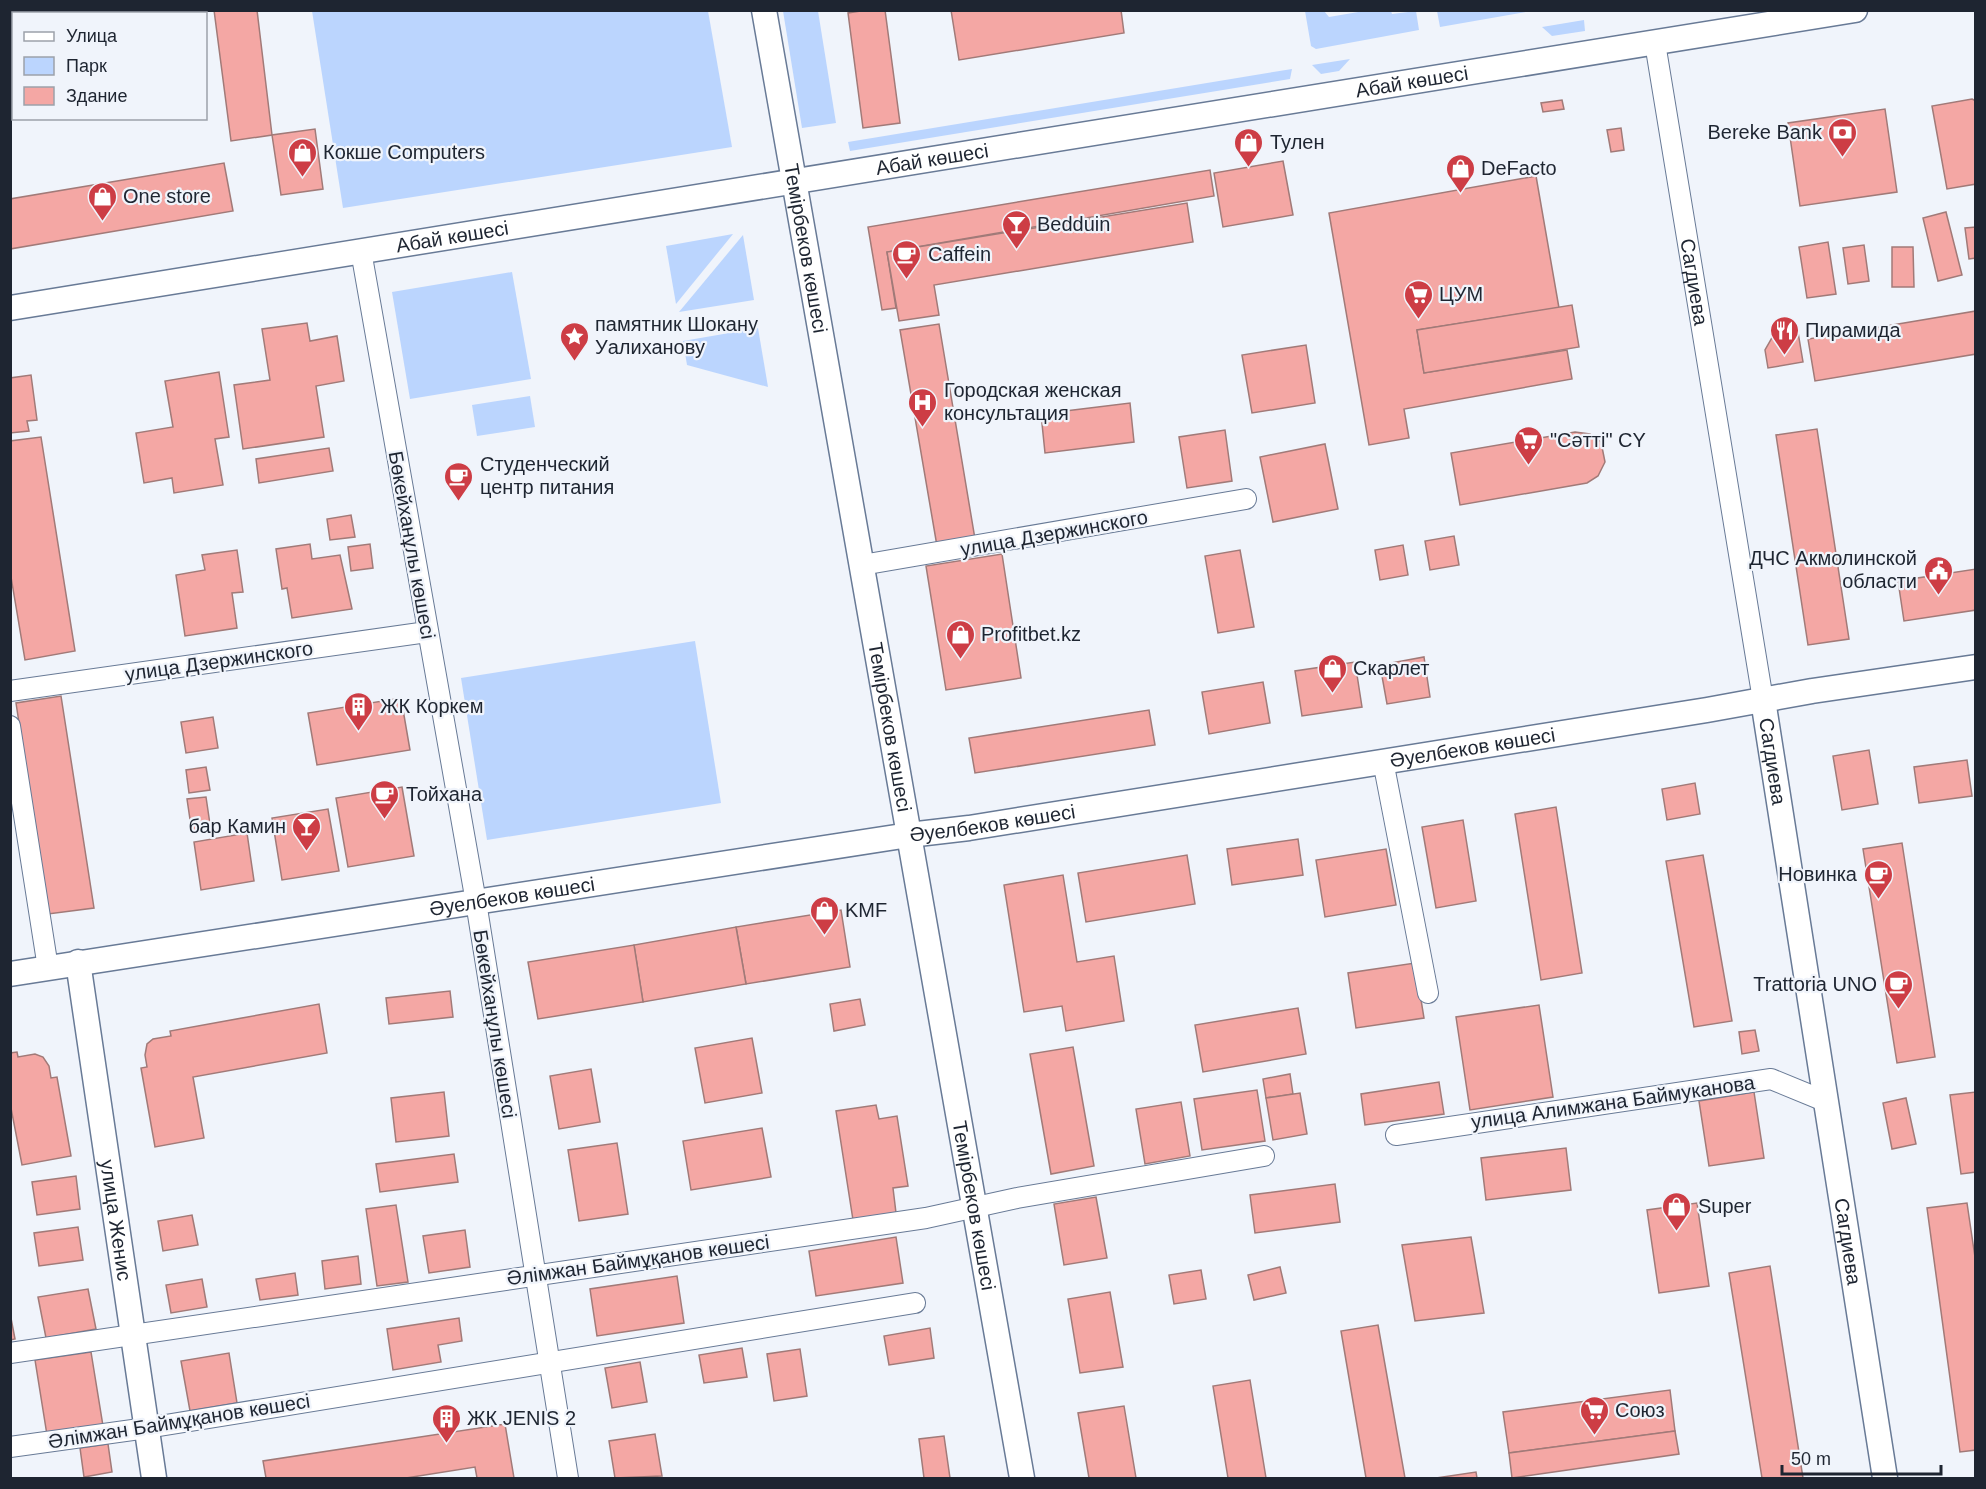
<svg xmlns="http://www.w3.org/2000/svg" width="1986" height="1489" viewBox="0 0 1986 1489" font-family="Helvetica,sans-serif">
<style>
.green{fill:#bbd5fe}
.building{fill:#f4a7a4;stroke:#a17a78;stroke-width:1.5}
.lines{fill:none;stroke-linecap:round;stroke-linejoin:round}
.minor-casing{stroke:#687a96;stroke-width:22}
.tertiary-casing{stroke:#687a96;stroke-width:27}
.minor{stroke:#fff;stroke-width:20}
.tertiary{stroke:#fff;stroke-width:24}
.labels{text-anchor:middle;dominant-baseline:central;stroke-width:4.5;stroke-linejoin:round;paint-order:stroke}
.street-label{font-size:20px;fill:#1e2531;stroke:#f0f4fb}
.poi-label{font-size:20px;fill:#1e2531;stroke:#f0f4fb;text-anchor:start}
</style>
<rect width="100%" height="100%" fill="#f0f4fb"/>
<g class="green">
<path d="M312,11H708L732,147L343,208Z"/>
<path d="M783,11H818L836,123L802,128Z"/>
<path d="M1305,11H1324L1329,17L1364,11H1391L1392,14L1416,11L1419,30L1316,49L1311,46Z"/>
<path d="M1437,11V10L1531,11L1440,27Z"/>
<path d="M1584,20L1585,31L1552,36L1542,27Z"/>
<path d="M1350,59L1339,71L1321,74L1312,65Z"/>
<path d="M1292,69L1290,79L850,151L848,142Z"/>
<path d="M733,234L676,304L666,246Z"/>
<path d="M743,235L754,300L679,312Z"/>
<path d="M512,272L531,379L410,399L392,292Z"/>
<path d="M758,328L768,387L687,365L683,341Z"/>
<path d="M530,396L535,427L477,436L472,405Z"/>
<path d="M695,641L721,803L487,840L461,678Z"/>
</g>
<g class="building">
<path d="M214,10H257L272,135L231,141Z"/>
<path d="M867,10H885L900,123L863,128L848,13Z"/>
<path d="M951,10H1121L1124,33L959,60Z"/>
<path d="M1972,99L1976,101V184L1947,189L1932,106Z"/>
<path d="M1562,100L1564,109L1543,112L1541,103Z"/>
<path d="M1885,109L1897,192L1800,206L1788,123Z"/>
<path d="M1621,128L1624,150L1611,152L1607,130Z"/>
<path d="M315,129L323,189L281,195L272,135Z"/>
<path d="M1283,161L1293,215L1223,227L1214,173Z"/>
<path d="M224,163L233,211L10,249V199Z"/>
<path d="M1210,170L1214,196L887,252L896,308L882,310L868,227Z"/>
<path d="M1536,176L1559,308L1417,330L1424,373L1567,350L1572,379L1404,409L1409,438L1369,445L1329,213Z"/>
<path d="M1187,203L1193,242L934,285L939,315L899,321L887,252Z"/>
<path d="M1946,212L1962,275L1938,281L1923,218Z"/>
<path d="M1976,227V258L1969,259L1965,228Z"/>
<path d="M1828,242L1836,294L1807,298L1799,247Z"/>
<path d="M1864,245L1869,281L1848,284L1843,248Z"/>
<path d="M1892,247H1913L1914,287H1892Z"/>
<path d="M1572,305L1579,347L1424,373L1417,330Z"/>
<path d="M1976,311V354L1815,381L1808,339Z"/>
<path d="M307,323L310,341L337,336L344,381L316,386L324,437L243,449L234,385L270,380L262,329Z"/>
<path d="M939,324L975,539L937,546L900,330Z"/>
<path d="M1798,332L1803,362L1768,368L1765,350L1773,336Z"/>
<path d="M1306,345L1315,403L1252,413L1242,355Z"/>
<path d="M219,372L229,437L215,439L223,485L174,493L172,478L144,483L136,433L173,427L165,381Z"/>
<path d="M31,375L37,420L27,421L29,431L10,433V378Z"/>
<path d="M1130,403L1134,442L1045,453L1041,414Z"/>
<path d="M1817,429L1849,639L1808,645L1776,435Z"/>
<path d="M1225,430L1232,481L1187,488L1179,437Z"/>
<path d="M1575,432L1590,434L1601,442L1605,462L1598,476L1587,483L1460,505L1451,453Z"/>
<path d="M41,437L75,651L25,660L10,571V441Z"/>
<path d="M1325,444L1338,509L1273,522L1260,457Z"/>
<path d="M329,448L333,471L259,483L256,459Z"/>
<path d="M351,515L355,537L330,540L327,519Z"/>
<path d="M1454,536L1459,565L1430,570L1425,541Z"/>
<path d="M310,544L312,559L340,555L352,609L292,618L287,588L282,589L276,549Z"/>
<path d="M370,544L373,568L351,571L348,547Z"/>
<path d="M1403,545L1408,575L1380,580L1375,550Z"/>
<path d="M237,550L243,592L232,593L237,628L185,636L176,575L205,570L202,555Z"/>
<path d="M1240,550L1254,627L1218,633L1205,556Z"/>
<path d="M1002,554L1021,678L946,690L926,566Z"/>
<path d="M1976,569V610L1904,621L1898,581Z"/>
<path d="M1424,657L1430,697L1387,704L1380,665Z"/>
<path d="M1355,662L1362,707L1302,716L1295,671Z"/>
<path d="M1263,682L1270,723L1209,734L1202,692Z"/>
<path d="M61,696L94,908L48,914L16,703Z"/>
<path d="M401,698L410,750L317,765L308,713Z"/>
<path d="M1149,710L1155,745L975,773L969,738Z"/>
<path d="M213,717L218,748L186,753L181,722Z"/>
<path d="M1869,750L1878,804L1842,810L1833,756Z"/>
<path d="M1967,760L1972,796L1919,803L1914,767Z"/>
<path d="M206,767L210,790L189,793L186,770Z"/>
<path d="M1695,783L1700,814L1667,820L1662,789Z"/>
<path d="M402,787L414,856L348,867L336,798Z"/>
<path d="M206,797L211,831L192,833L187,799Z"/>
<path d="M1556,807L1582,973L1541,980L1515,814Z"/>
<path d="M328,809L339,871L282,880L272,818Z"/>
<path d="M1463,820L1476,901L1436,908L1422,827Z"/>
<path d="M247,833L254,881L201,890L194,842Z"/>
<path d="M1298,839L1303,875L1232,885L1227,849Z"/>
<path d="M1902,843L1935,1057L1897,1063L1863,849Z"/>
<path d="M1386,849L1396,905L1325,917L1316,860Z"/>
<path d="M1187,855L1195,904L1086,922L1078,873Z"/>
<path d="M1703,855L1732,1021L1694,1027L1666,861Z"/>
<path d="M1063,875L1077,962L1114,956L1124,1021L1066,1031L1062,1006L1024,1012L1004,885Z"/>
<path d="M841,910L850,967L746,984L736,927Z"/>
<path d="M736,927L746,984L643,1002L634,945Z"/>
<path d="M634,945L643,1002L538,1019L528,962Z"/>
<path d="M1415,963L1424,1018L1356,1028L1348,973Z"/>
<path d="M450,991L453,1017L389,1024L386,998Z"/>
<path d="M860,999L865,1025L834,1031L830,1004Z"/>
<path d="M319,1004L327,1053L193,1077L204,1138L155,1147L141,1068L147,1067L145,1055L147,1044L153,1039L171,1036L170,1031Z"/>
<path d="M1539,1005L1553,1097L1470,1110L1456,1017Z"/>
<path d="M1298,1008L1306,1054L1203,1072L1195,1025Z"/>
<path d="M1755,1030L1759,1051L1742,1054L1739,1032Z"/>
<path d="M752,1038L762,1093L705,1103L695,1048Z"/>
<path d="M1073,1047L1094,1166L1051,1174L1030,1054Z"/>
<path d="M17,1052L18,1057L35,1054L43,1057L49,1066L51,1078L57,1077L71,1156L22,1165L10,1103V1053Z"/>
<path d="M591,1069L600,1122L559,1129L550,1076Z"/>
<path d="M1290,1074L1293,1094L1266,1098L1263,1079Z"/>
<path d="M1439,1082L1444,1114L1365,1125L1361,1094Z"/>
<path d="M1257,1090L1265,1141L1202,1150L1194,1099Z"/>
<path d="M444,1092L449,1136L396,1142L391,1098Z"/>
<path d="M1754,1092L1764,1158L1709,1166L1699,1101Z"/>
<path d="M1976,1092V1172L1961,1174L1950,1095Z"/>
<path d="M1300,1093L1307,1134L1273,1140L1266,1098Z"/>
<path d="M1906,1098L1916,1144L1892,1149L1883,1103Z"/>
<path d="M1181,1102L1190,1156L1145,1164L1136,1109Z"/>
<path d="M876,1105L879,1119L897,1116L908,1186L893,1188L896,1213L853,1220L836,1111Z"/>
<path d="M762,1128L771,1177L691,1190L683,1141Z"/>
<path d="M617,1143L628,1214L579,1221L568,1150Z"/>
<path d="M1566,1148L1571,1190L1486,1200L1481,1158Z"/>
<path d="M454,1154L458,1182L380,1192L376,1164Z"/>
<path d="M76,1176L80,1209L37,1215L32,1182Z"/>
<path d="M1335,1184L1340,1222L1255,1233L1250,1195Z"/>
<path d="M1096,1197L1107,1258L1064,1265L1054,1204Z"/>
<path d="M1697,1203L1709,1286L1659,1293L1647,1210Z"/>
<path d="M1967,1203L1976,1264V1450L1960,1452L1927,1208Z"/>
<path d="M396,1205L408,1282L377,1286L366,1209Z"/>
<path d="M192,1215L198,1245L163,1251L158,1221Z"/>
<path d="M78,1227L83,1260L39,1266L34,1233Z"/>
<path d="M465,1230L470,1267L429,1273L423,1236Z"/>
<path d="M896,1237L903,1283L816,1296L809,1251Z"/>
<path d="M1471,1237L1484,1313L1415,1321L1402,1245Z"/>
<path d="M358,1256L361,1284L325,1289L322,1261Z"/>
<path d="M1770,1266L1803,1478H1762L1729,1273Z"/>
<path d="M1280,1267L1286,1293L1254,1300L1248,1275Z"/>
<path d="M1201,1270L1206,1299L1174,1304L1169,1275Z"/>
<path d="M295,1273L298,1295L260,1300L256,1279Z"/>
<path d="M677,1276L684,1323L597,1336L590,1289Z"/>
<path d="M202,1279L207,1307L171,1313L166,1285Z"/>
<path d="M88,1289L96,1329L46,1338L38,1297Z"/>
<path d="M1110,1292L1123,1367L1080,1373L1068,1299Z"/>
<path d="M10,1313L15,1339L10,1340Z"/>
<path d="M459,1318L462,1341L438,1345L441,1362L393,1370L387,1329Z"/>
<path d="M1378,1325L1405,1478H1366L1341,1331Z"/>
<path d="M930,1328L934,1358L889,1365L884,1336Z"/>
<path d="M742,1348L747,1377L704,1383L699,1355Z"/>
<path d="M800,1349L807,1396L774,1401L767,1354Z"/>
<path d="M91,1352L103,1426L47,1435L35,1360Z"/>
<path d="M229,1353L237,1403L190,1411L181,1361Z"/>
<path d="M640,1362L647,1402L612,1408L605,1368Z"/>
<path d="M1250,1380L1266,1478H1228L1213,1386Z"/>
<path d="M1670,1390L1675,1431L1509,1453L1503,1412Z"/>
<path d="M1124,1406L1136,1478H1089L1078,1413Z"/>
<path d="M505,1424L514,1478H477L475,1467L406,1478H266L263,1461Z"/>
<path d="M1675,1431L1679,1454L1512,1478L1509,1453Z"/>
<path d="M655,1434L662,1476L615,1478L609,1441Z"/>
<path d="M944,1436L950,1478H924L919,1439Z"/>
<path d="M108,1444L112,1472L84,1477L80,1448Z"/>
<path d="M1476,1472L1477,1478H1436Z"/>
</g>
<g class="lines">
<defs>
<g id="minor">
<path id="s1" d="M1655,43L1763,700"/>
<path d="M361,251L476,902L568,1478"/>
<path d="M862,565L1246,499"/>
<path d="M10,691L427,632"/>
<path d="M10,726L48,968"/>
<path d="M1383,761L1428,993"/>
<path d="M1396,1135L1771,1079L1827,1102"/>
<path d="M10,1353L926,1218L1017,1198L1264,1156"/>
<path d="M10,1447L147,1428L915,1303"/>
</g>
<g id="tertiary">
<path id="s2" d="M764,10L1022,1478"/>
<path id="s3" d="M10,308L1855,10"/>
<path id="s4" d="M1763,700L1885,1478"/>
<path id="s5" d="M78,962L154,1478"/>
<path id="s6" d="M10,974L909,835L969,828L1707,710L1812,691L1976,667"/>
</g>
</defs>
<use href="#minor" class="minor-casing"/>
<use href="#tertiary" class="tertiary-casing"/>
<use href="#minor" class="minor"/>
<use href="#tertiary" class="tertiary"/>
</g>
<defs>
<symbol id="bank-pin" viewBox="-11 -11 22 30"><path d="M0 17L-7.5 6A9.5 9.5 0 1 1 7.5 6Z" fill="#cd3d45" stroke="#f0f4fb"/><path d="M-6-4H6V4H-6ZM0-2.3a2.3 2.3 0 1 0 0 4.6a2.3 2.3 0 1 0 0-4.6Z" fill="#fff"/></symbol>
<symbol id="shop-pin" viewBox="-11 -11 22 30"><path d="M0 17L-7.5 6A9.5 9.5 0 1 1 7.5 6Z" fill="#cd3d45" stroke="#f0f4fb"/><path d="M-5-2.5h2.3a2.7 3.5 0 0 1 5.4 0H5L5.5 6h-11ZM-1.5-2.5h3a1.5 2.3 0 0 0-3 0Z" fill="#fff"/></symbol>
<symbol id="bar-pin" viewBox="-11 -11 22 30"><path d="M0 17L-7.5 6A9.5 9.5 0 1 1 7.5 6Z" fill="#cd3d45" stroke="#f0f4fb"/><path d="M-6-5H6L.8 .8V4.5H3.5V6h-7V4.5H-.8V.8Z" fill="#fff"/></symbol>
<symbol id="cafe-pin" viewBox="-11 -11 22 30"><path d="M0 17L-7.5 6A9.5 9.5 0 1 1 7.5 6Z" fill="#cd3d45" stroke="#f0f4fb"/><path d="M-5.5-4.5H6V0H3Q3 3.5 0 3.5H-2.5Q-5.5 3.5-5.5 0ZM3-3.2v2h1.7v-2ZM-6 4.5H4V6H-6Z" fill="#fff"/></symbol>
<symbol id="supermarket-pin" viewBox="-11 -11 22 30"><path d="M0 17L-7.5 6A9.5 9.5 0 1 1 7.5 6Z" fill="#cd3d45" stroke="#f0f4fb"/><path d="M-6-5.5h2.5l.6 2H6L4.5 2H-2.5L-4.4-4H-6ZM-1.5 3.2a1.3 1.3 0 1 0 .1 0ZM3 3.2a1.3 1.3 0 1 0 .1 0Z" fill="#fff"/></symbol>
<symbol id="restaurant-pin" viewBox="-11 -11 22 30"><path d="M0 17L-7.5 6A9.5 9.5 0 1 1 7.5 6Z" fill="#cd3d45" stroke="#f0f4fb"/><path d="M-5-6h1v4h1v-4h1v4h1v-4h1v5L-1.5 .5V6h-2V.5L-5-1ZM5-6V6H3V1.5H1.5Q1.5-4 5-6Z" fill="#fff"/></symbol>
<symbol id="sight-pin" viewBox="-11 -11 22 30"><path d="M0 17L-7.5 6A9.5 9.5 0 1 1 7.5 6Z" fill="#cd3d45" stroke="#f0f4fb"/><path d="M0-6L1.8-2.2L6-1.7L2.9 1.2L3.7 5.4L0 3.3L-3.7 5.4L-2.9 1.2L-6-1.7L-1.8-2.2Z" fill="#fff"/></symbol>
<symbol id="hospital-pin" viewBox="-11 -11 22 30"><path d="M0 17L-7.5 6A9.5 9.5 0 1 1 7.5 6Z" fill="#cd3d45" stroke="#f0f4fb"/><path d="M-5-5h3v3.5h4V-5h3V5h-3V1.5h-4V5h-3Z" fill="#fff"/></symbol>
<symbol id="civic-pin" viewBox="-11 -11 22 30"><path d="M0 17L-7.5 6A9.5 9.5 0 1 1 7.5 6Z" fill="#cd3d45" stroke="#f0f4fb"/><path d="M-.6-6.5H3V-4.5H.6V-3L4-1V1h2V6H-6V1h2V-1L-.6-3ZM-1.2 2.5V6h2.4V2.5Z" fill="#fff"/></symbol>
<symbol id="building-pin" viewBox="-11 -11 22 30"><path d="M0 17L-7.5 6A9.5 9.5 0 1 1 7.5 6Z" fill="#cd3d45" stroke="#f0f4fb"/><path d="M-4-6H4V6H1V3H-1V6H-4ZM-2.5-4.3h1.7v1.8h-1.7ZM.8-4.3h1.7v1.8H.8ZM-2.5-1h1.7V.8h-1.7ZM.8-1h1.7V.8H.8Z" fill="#fff"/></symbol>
</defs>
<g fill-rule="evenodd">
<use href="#bank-pin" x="1826" y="116" width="33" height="45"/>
<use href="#shop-pin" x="1232" y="126" width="33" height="45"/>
<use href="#shop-pin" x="286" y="136" width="33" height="45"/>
<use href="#shop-pin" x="1444" y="152" width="33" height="45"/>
<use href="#shop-pin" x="86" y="180" width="33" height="45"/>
<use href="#bar-pin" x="1000" y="208" width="33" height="45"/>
<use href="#cafe-pin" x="890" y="238" width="33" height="45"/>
<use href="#supermarket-pin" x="1402" y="278" width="33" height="45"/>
<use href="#restaurant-pin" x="1768" y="314" width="33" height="45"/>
<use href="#sight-pin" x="558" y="320" width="33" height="45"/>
<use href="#hospital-pin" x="906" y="386" width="33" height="45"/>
<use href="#supermarket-pin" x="1512" y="424" width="33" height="45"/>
<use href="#cafe-pin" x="442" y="460" width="33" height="45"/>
<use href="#civic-pin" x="1922" y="554" width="33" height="45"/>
<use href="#shop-pin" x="944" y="618" width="33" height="45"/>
<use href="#shop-pin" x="1316" y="652" width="33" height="45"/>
<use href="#building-pin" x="342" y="690" width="33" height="45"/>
<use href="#cafe-pin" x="368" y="778" width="33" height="45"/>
<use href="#bar-pin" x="290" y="810" width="33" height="45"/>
<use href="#cafe-pin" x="1862" y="858" width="33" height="45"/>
<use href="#shop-pin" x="808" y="894" width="33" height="45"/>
<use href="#cafe-pin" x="1882" y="968" width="33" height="45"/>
<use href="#shop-pin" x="1660" y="1190" width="33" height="45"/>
<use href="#supermarket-pin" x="1578" y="1394" width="33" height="45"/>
<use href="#building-pin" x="430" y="1402" width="33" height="45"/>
</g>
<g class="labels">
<g class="street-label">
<text stroke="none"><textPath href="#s3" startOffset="1420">Абай көшесі</textPath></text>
<text stroke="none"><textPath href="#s3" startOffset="934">Абай көшесі</textPath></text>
<text stroke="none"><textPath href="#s3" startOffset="448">Абай көшесі</textPath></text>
<text stroke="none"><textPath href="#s2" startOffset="242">Темірбеков көшесі</textPath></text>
<text stroke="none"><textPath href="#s1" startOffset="242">Сагдиева</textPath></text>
<text transform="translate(1054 533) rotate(-10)">улица Дзержинского</text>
<text transform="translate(412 545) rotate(80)">Бөкейханұлы көшесі</text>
<text transform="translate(219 661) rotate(-8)">улица Дзержинского</text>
<text stroke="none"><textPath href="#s2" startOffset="728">Темірбеков көшесі</textPath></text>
<text stroke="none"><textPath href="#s6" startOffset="1480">Әуелбеков көшесі</textPath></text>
<text stroke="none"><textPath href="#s4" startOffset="62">Сагдиева</textPath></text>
<text stroke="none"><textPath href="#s6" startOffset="994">Әуелбеков көшесі</textPath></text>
<text stroke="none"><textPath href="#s6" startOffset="508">Әуелбеков көшесі</textPath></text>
<text transform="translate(495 1024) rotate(81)">Бөкейханұлы көшесі</text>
<text transform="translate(1613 1102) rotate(-8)">улица Алимжана Баймуканова</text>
<text stroke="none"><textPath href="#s2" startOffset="1214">Темірбеков көшесі</textPath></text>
<text stroke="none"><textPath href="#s5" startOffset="261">улица Женис</textPath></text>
<text stroke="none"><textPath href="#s4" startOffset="548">Сагдиева</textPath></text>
<text transform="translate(638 1260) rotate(-8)">Әлімжан Баймұқанов көшесі</text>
<text transform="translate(179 1421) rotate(-9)">Әлімжан Баймұқанов көшесі</text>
</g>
<g class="poi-label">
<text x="1822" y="132" text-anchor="end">Bereke Bank</text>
<text x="1270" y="142">Тулен</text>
<text x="323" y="152">Кокше Computers</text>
<text x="1481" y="168">DeFacto</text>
<text x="123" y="196">One store</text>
<text x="1037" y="224">Bedduin</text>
<text x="928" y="254">Caffein</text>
<text x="1439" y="294">ЦУМ</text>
<text x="595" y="324">памятник Шокану<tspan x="595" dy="23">Уалиханову</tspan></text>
<text x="1805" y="330">Пирамида</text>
<text x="944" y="390">Городская женская<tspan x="944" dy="23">консультация</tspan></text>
<text x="1550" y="440">"Сәтті" СY</text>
<text x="480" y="464">Студенческий<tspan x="480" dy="23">центр питания</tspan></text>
<text x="1917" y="558" text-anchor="end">ДЧС Акмолинской<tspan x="1917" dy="23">области</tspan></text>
<text x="981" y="634">Profitbet.kz</text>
<text x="1353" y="668">Скарлет</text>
<text x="380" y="706">ЖК Коркем</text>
<text x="406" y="794">Тойхана</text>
<text x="286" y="826" text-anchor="end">бар Камин</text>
<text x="1857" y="874" text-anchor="end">Новинка</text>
<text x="845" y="910">KMF</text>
<text x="1877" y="984" text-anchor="end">Trattoria UNO</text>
<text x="1698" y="1206">Super</text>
<text x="1615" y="1410">Союз</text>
<text x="467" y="1418">ЖК JENIS 2</text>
</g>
</g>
<rect width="1986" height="1489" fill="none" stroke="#1e2531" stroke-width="24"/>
<rect x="12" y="12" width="195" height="108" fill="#f0f4fb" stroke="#9ca1aa" stroke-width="1.5"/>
<rect x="24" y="32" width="30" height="9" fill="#ffffff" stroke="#9ca1aa" stroke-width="1.5"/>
<text x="66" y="42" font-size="18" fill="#1e2531">Улица</text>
<rect x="24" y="57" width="30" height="18" fill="#bbd5fe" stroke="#9ca1aa" stroke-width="1.5"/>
<text x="66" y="72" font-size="18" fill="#1e2531">Парк</text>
<rect x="24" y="87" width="30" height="18" fill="#f4a7a4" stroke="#9ca1aa" stroke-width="1.5"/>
<text x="66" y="102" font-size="18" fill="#1e2531">Здание</text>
<path d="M1782 1465v9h159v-9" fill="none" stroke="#1e2531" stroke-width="3"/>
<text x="1791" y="1465" font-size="18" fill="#1e2531" stroke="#f0f4fb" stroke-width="4.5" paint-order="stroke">50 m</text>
</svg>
